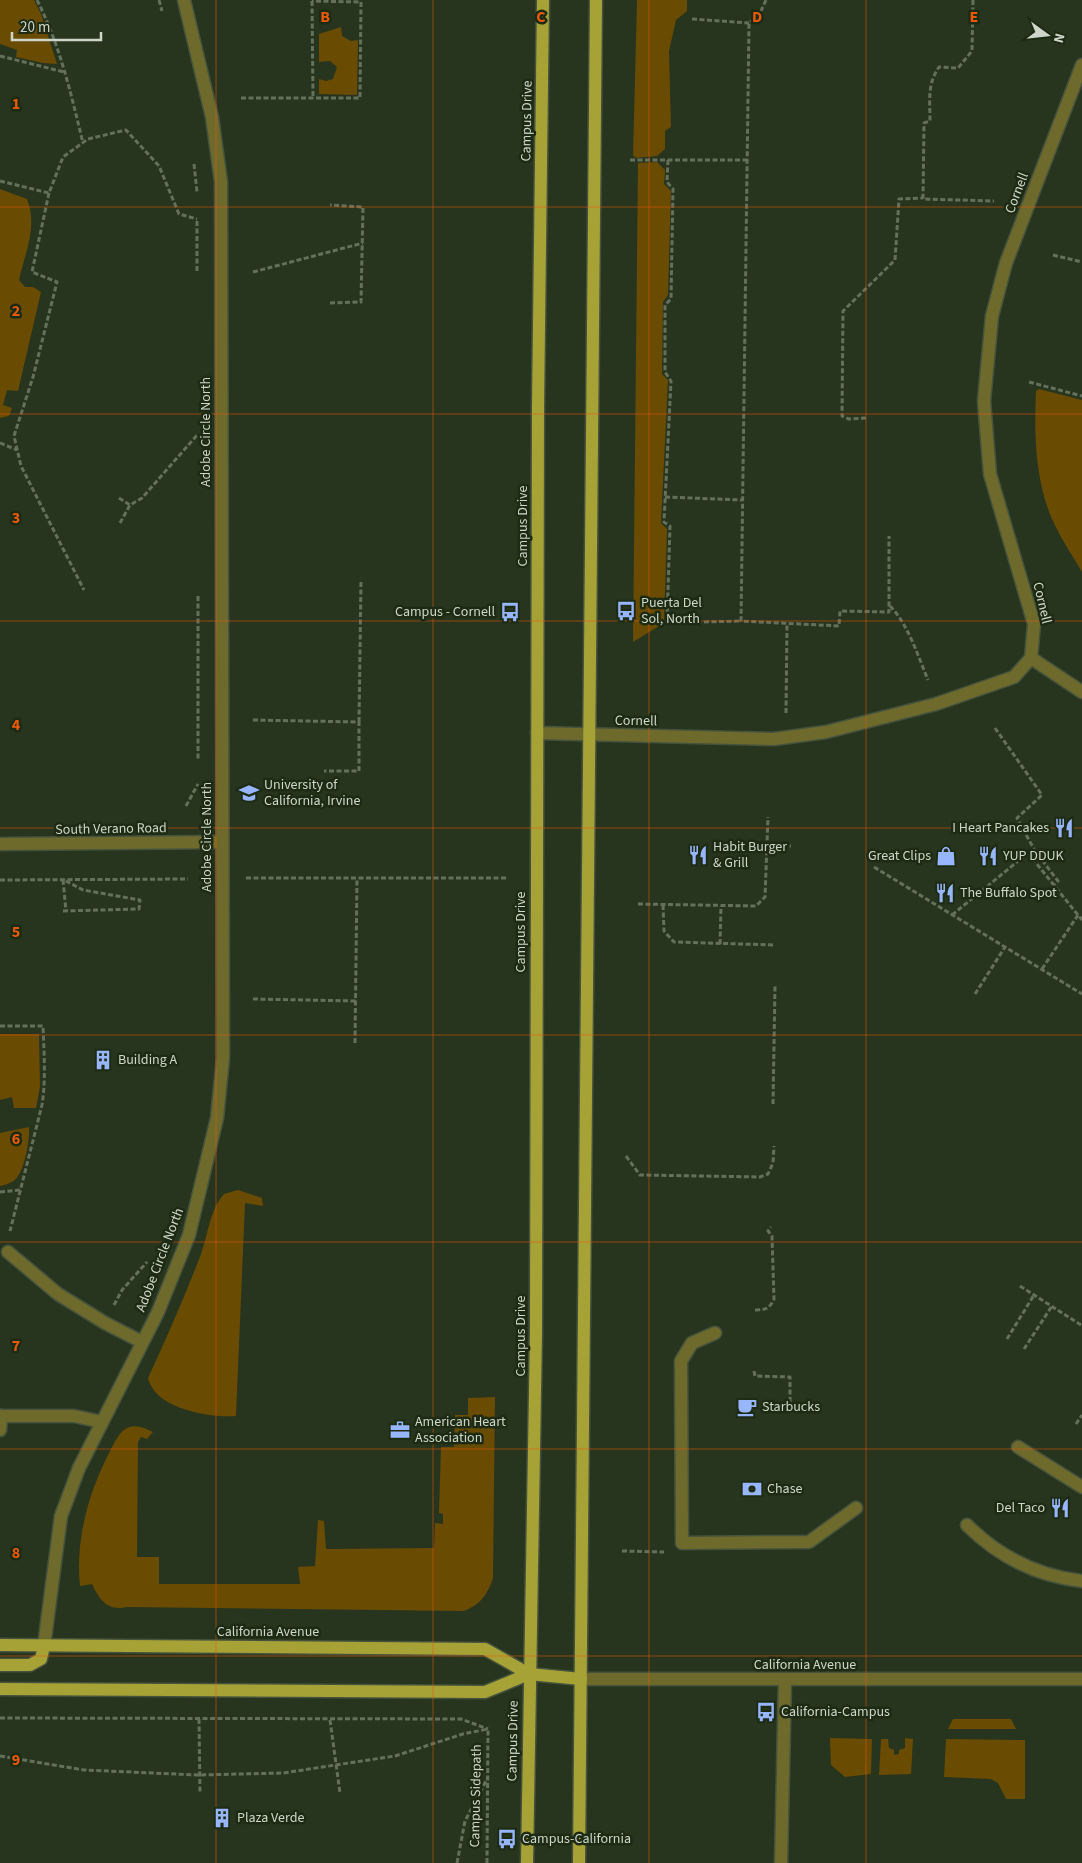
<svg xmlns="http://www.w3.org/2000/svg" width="1082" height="1863" viewBox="0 0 1082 1863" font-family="'Source Sans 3',sans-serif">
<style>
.green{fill:#6a4b02}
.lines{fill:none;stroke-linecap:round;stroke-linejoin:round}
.minor-casing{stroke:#45523d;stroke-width:15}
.major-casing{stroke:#45523d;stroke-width:15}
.path{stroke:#64705c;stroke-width:3;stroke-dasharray:5 2.5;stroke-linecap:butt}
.minor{stroke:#6d6a2b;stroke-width:12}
.major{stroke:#a7a236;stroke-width:12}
.grid{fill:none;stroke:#e8590c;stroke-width:1;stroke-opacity:0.55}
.labels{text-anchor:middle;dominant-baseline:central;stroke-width:5;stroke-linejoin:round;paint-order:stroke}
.street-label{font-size:14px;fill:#cdd6c8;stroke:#1d2b14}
.poi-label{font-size:14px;fill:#cdd6c8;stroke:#1d2b14;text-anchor:start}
.grid-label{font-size:16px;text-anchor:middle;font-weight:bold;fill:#e8590c;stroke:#1d2b14;stroke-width:5;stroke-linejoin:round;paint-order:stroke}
</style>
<rect width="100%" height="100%" fill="#27351e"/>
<g class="green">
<path d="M0,0H34L41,14L57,64L43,63L16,57L17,50L0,44Z"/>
<path d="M637,0H687V11L676,20L669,51L671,127L665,131V149L657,156L636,158L633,155Z"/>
<path d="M341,27L342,36L351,41L358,40L357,95L319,94V79L326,81L333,79L337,67L330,61L319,62V34Z"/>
<path d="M657,162L665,170L664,184L671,191L668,295L663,302L662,374L668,380L661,523L667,529L664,623L633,642L638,163Z"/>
<path d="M0,189L27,199C38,226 25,253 19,280L25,287H33L41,292L18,391L7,390L3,405L12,408L9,416L0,418Z"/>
<path d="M1039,389L1082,400V572C1072,555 1060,537 1052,519C1035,480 1034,433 1036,391Z"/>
<path d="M0,1034H39L40,1087L36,1108H14L12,1097L0,1100Z"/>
<path d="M29,1127C30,1140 24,1176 12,1182C8,1184 4,1185 0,1186V1133Z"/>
<path d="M238,1190L262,1198L263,1206L245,1203L236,1416C209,1418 155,1409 148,1378C167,1337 185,1296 201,1254C208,1235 210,1209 224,1194Z"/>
<path d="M495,1397L493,1578C488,1594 480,1605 464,1611L127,1607C108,1611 100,1601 92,1584L80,1586C75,1539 89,1491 111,1449C115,1442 119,1432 127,1428C136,1424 144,1428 153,1432L147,1439L141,1437L138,1442L137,1557H159V1584H300L298,1567L315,1566L318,1520L324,1521L326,1549L434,1548L435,1523L443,1524V1514L439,1513L441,1447H454L455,1415H468V1398Z"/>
<path d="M953,1719H1011L1016,1729H948Z"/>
<path d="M830,1738L872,1739L871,1774L845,1777L831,1765Z"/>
<path d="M905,1738L913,1739L911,1774L879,1775L881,1739H888L889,1748L894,1750V1755L899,1754V1750L905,1748Z"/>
<path d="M946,1739L1025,1740V1799H1006L998,1783L991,1779L944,1777Z"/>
</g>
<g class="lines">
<defs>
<g id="minor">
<path d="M1031,658L1082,692"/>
<path d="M537,733L774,739L826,732L936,704L1014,677L1031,658L1034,624L990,474L984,401L992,316L1006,263L1082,65"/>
<path d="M0,844L222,842"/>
<path d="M8,1252L58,1294L105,1323L142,1342"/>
<path d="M715,1333L692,1343L681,1361L682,1543L809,1542L856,1508"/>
<path d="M0,1416H74L102,1422"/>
<path d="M0,1430L1,1416"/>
<path d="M1018,1447L1082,1487"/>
<path d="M967,1525C999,1557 1037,1576 1082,1581"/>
<path d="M44,1646L61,1516L79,1468L158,1312L189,1235L217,1118L223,1058L221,182L212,117L184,0"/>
<path d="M581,1679H1082"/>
<path d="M781,1863L785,1680"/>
</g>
<g id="major">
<path d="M0,1645L485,1649L529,1674L581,1679"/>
<path d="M0,1665H30L41,1659L44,1646"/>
<path d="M0,1689L485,1692L529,1674"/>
<path d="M527,1863L536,1332L538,408L543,0"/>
<path d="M579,1863C588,1242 594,621 596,0"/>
</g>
</defs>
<use href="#minor" class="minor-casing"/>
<use href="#major" class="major-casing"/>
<g class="path">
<path d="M37,0C60,45 71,94 83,143"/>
<path d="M159,0L162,11"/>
<path d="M766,0L760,13L749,23L741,621L839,626L840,611L889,612V536"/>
<path d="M973,0L972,51L958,68L939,67C927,84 930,101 930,121L924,123L923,199L994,201"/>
<path d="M312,1L313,97"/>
<path d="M692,19L749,23"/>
<path d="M0,56L64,72"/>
<path d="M241,98H360L361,2L312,1"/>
<path d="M630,160H747"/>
<path d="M668,160L667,182L673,189L671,299L665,305V372L671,381L664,522L670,526L667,623L741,621"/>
<path d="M194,164L197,192"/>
<path d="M0,181L49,193L63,157L88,139L126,130L159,166L179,214L197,219"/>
<path d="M49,193L32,272L57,282L33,377L14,436L21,466L84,590"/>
<path d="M197,221V272"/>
<path d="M1053,255L1082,262"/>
<path d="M253,272L363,243"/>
<path d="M330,303L361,302L363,207L330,205"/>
<path d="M1029,382L1082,396"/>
<path d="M866,418L849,419L842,416L843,311L895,260L899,199L923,198"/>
<path d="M0,443L17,450"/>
<path d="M665,497L742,500"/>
<path d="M119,498L130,505L142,498L198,434"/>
<path d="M120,523L130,505"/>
<path d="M198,596V760"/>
<path d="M890,606C908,624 918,656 928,680"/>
<path d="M786,713L787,624"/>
<path d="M253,720L359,722V771H324"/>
<path d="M359,722L361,581"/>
<path d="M995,728L1042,795L1017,818L1035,851L1058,881L1054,885"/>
<path d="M186,806L198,784"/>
<path d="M767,845L791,846"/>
<path d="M874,867L1082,994"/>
<path d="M246,878H508"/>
<path d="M0,880L188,879"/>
<path d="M63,880L66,911"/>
<path d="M638,904L756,906L765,897L768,817"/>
<path d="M663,905L664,931L674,942L775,945"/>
<path d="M63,911L139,909L140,900L83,890L64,880"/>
<path d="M952,915L1028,853L1082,920"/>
<path d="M720,944L721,906"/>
<path d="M1042,969L1078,915"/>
<path d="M975,994L1005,947"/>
<path d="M253,999L356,1001"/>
<path d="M0,1026H43C44,1053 46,1079 42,1105L10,1231"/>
<path d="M355,1043L357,878"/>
<path d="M773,1104L775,986"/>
<path d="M626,1156L640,1175L760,1177L768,1174L773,1163L774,1146"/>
<path d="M0,1192L20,1190"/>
<path d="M1020,1286L1081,1325"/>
<path d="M114,1305L122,1290L147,1262"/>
<path d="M755,1310C766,1310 769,1309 774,1299L772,1236L768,1231L771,1227"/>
<path d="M1007,1339L1034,1295"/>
<path d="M1024,1349L1052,1306"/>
<path d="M754,1371L755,1376L790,1377V1411"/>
<path d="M1076,1424L1082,1415"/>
<path d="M622,1551L664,1552"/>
<path d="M0,1718L461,1719L488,1729"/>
<path d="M199,1719L200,1793"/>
<path d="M330,1720L340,1793"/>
<path d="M0,1756L84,1770L198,1775L283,1773L395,1756L463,1734L488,1729"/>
<path d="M457,1863L465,1821L488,1777"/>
<path d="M487,1863L488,1729"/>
</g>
<use href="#minor" class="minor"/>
<use href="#major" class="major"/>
</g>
<path class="grid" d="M216,0V1863M433,0V1863M649,0V1863M866,0V1863M0,207H1082M0,414H1082M0,621H1082M0,828H1082M0,1035H1082M0,1242H1082M0,1449H1082M0,1656H1082"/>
<defs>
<symbol id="bus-bare" viewBox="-9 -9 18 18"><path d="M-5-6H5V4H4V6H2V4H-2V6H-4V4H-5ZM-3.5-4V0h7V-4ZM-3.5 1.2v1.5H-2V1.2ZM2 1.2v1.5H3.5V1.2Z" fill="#97b6fd" stroke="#1d2b14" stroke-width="2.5" paint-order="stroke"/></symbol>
<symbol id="university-bare" viewBox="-9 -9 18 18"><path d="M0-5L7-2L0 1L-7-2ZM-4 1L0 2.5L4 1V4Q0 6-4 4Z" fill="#97b6fd" stroke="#1d2b14" stroke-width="2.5" paint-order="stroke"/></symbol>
<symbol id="restaurant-bare" viewBox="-9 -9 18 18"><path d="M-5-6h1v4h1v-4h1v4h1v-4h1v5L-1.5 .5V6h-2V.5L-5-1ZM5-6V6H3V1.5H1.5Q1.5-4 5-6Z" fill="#97b6fd" stroke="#1d2b14" stroke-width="2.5" paint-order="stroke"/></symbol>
<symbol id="shop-bare" viewBox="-9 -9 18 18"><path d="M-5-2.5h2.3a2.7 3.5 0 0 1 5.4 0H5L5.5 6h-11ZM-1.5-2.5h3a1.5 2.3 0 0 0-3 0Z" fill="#97b6fd" stroke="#1d2b14" stroke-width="2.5" paint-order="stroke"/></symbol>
<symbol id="building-bare" viewBox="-9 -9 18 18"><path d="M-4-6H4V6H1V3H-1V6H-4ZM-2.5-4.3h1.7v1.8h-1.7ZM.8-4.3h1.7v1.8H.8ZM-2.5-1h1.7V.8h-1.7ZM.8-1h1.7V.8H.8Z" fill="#97b6fd" stroke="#1d2b14" stroke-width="2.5" paint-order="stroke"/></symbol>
<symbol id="cafe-bare" viewBox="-9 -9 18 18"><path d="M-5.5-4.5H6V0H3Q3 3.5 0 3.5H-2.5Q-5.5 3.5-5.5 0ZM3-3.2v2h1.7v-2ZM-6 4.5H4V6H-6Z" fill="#97b6fd" stroke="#1d2b14" stroke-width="2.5" paint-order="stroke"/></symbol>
<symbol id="office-bare" viewBox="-9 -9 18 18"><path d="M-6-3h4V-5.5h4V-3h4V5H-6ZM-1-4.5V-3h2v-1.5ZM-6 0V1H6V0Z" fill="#97b6fd" stroke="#1d2b14" stroke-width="2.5" paint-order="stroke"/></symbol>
<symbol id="bank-bare" viewBox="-9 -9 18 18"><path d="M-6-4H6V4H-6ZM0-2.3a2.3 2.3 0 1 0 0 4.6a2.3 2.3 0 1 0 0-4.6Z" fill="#97b6fd" stroke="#1d2b14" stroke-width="2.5" paint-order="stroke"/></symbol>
</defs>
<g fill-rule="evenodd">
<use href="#bus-bare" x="612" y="597" width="28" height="28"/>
<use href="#bus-bare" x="496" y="598" width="28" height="28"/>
<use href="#university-bare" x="235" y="779" width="28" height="28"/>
<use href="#restaurant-bare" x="1050" y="814" width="28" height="28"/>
<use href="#restaurant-bare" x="684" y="841" width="28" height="28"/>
<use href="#shop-bare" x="932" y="842" width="28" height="28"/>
<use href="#restaurant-bare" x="974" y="842" width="28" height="28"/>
<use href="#restaurant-bare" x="931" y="879" width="28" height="28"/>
<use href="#building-bare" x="89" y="1046" width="28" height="28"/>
<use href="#cafe-bare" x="733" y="1393" width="28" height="28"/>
<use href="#office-bare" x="386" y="1416" width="28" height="28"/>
<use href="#bank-bare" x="738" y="1475" width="28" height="28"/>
<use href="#restaurant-bare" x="1046" y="1494" width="28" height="28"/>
<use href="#bus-bare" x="752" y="1698" width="28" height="28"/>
<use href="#building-bare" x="208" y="1804" width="28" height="28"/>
<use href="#bus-bare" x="493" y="1825" width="28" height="28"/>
</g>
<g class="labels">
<g class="street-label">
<text transform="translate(527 121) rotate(-89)">Campus Drive</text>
<text transform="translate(1017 193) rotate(-69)">Cornell</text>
<text transform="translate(206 432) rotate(-90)">Adobe Circle North</text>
<text transform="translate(523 526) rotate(-90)">Campus Drive</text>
<text transform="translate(1042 603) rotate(77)">Cornell</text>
<text transform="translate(636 721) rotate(1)">Cornell</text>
<text transform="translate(111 829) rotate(-1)">South Verano Road</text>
<text transform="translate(207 837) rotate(-90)">Adobe Circle North</text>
<text transform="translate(521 932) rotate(-90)">Campus Drive</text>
<text transform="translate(160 1260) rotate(-69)">Adobe Circle North</text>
<text transform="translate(521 1336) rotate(-90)">Campus Drive</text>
<text x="268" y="1632">California Avenue</text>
<text x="805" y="1665">California Avenue</text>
<text transform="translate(513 1741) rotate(-89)">Campus Drive</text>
<text transform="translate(476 1796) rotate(-89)">Campus Sidepath</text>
</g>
<g class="poi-label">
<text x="641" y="603">Puerta Del<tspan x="641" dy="16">Sol, North</tspan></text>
<text x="495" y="612" text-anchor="end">Campus - Cornell</text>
<text x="264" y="785">University of<tspan x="264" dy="16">California, Irvine</tspan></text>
<text x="1049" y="828" text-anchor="end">I Heart Pancakes</text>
<text x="713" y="847">Habit Burger<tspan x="713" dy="16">&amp; Grill</tspan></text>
<text x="931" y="856" text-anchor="end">Great Clips</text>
<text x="1003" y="856">YUP DDUK</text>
<text x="960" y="893">The Buffalo Spot</text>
<text x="118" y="1060">Building A</text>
<text x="762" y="1407">Starbucks</text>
<text x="415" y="1422">American Heart<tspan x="415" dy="16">Association</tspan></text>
<text x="767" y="1489">Chase</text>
<text x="1045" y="1508" text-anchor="end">Del Taco</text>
<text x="781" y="1712">California-Campus</text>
<text x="237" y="1818">Plaza Verde</text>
<text x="522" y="1839">Campus-California</text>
</g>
</g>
<g class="grid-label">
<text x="325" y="22">B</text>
<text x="541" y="22">C</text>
<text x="757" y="22">D</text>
<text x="974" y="22">E</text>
<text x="16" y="109">1</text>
<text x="16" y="316">2</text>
<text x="16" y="523">3</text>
<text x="16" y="730">4</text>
<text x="16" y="937">5</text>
<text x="16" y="1144">6</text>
<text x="16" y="1351">7</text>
<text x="16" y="1558">8</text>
<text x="16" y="1765">9</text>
</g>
<g transform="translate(1047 35) rotate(105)" stroke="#1d2b14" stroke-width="4" paint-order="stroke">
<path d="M0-4L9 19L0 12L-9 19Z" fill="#cdd6c8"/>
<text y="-8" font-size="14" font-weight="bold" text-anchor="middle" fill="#cdd6c8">N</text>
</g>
<path d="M12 32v8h89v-8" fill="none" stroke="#cdd6c8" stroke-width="2.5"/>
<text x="20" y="32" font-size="15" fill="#cdd6c8" stroke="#1d2b14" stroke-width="4" paint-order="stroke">20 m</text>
</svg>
